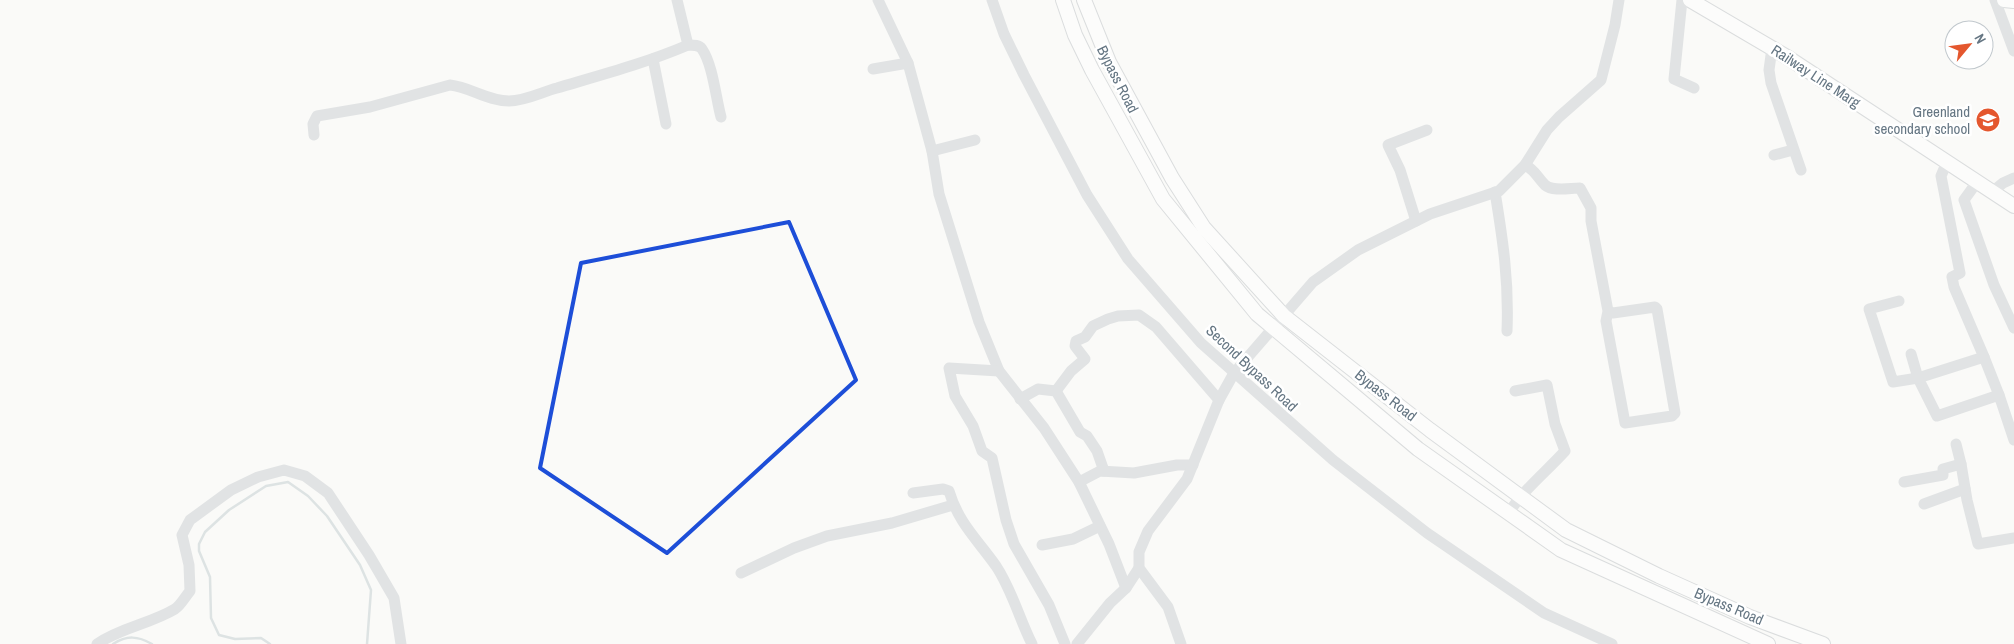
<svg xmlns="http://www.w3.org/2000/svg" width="2014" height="644" viewBox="0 0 2014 644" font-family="'Archivo Narrow',sans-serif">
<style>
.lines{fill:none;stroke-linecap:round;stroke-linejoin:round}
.stream{stroke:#bbc7cb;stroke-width:2.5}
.major-casing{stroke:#b5babe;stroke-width:16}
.minor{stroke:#c3c8cc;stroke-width:11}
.major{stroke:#fff;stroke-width:14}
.marked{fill:none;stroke:#1d4ed8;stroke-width:4;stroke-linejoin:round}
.labels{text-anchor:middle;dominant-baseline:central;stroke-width:5;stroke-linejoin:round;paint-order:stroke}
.street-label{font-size:15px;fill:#657683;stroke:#fff}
.poi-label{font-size:15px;fill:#657683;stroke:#fff;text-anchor:end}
</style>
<rect width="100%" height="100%" fill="#fafaf8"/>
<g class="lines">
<g class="stream">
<path d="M113,644C127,635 138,636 152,644"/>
<path d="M270,644L261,638L235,639L219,635L211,618L210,577L199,551V544L205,532L229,510L266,486L288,482L308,496L327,516L360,565L371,590L367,644"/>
</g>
<defs>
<g id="major">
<path d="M1063,0L1075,35L1092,70L1163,199L1257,314L1418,449L1561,550L1768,644"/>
<path d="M1084,0L1109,62L1172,178L1204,228L1284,316L1430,430L1566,530L1659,576L1750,617L1823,644"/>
<path d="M1690,0L1787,57L2014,206"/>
<path d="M2004,0L2014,1"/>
</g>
</defs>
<use href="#major" class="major-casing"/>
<g class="minor">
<path d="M677,0L688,45"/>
<path d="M878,0L908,63L932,151L939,194L979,322L999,371L1044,428L1079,482L1109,544L1126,588"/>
<path d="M992,0L1004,34L1024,75L1087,195L1128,259L1201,343L1333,460L1427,533L1544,613L1612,644"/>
<path d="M1682,0L1674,79L1694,88"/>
<path d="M1995,0L2014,51"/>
<path d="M1772,48L1769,70L1771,83L1801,170"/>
<path d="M653,59L666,124"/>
<path d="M873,69L908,63"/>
<path d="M314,135L313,124L317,116L370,107L450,85C470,87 488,101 509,101C525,101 542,92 557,88C601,75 646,63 688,45C694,45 699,45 702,49C713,65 716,99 721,117"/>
<path d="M932,151L975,140"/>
<path d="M1774,155L1793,150"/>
<path d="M1947,162L1941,176L1960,273L1952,277L1954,287L1984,357L1918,378L1937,416L1999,395L2014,440"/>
<path d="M1525,165C1535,170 1537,177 1545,185C1553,192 1570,188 1580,188L1591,208V221L1608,311L1613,313L1655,307L1657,309L1675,413L1672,416L1625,423L1606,321L1608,311"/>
<path d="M1977,182L1964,200L1994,285L2014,328"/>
<path d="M1495,192C1503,241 1509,281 1507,331"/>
<path d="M1992,192L2003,183L2014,178"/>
<path d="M1416,221L1400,170L1388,145L1427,130"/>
<path d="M1899,301L1869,309L1893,382L1918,378L1911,354"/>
<path d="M1984,357L1999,395"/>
<path d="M999,371L949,368L955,396L973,426L982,451L992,458L1006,520L1014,544L1049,605L1065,644"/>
<path d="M1056,391L1071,371L1085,359L1075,346L1076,341L1085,337L1093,326L1108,319L1118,316L1139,315L1156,327L1219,400"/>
<path d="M1020,399L1038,389L1056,391L1080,432L1087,436L1097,451L1104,471"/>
<path d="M1956,444L1961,464"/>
<path d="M1079,482L1100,471L1134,473L1177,465H1193"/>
<path d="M1904,482L1943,475V469L1961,464L1967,500L1978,544L2014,538"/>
<path d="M913,493L943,489L949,491C959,524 977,539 996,566C1012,590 1019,618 1032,644"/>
<path d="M1924,504L1965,489"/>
<path d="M1508,514C1523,490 1546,472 1565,451L1555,424L1547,385L1515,391"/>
<path d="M1042,545L1073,539L1100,526"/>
<path d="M741,573L794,548L827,536L892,523L953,505"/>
<path d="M97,644C122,627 150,624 175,609C181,605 185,597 190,591L189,565L182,535L190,520L231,490L258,477L284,470L305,476L328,493L369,555L394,598L401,644"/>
<path d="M1077,644L1110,603L1126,588L1139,568"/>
<path d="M1181,644L1168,607L1139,568V552L1148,531L1187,479L1219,400L1234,373L1313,282L1358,250L1430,214L1499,191L1525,165L1547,130L1559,117L1601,80L1615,25L1619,0"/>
</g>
<use href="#major" class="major"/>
</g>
<path d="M0 0H2014V644H0ZM789,222L856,380L667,553L540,468L581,263Z" fill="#fafaf8" fill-opacity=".55" fill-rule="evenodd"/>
<path class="marked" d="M789,222L856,380L667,553L540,468L581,263Z"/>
<defs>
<symbol id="school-disc" viewBox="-11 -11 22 22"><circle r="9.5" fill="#e4572e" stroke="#fff"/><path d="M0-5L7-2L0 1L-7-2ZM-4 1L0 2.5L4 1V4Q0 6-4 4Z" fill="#fff"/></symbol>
</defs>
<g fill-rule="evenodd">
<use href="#school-disc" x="1974" y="106" width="28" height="28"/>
</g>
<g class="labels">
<g class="street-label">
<text transform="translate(1816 76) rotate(33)">Railway Line Marg</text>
<text transform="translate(1118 79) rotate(63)">Bypass Road</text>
<text transform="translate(1252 368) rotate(43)">Second Bypass Road</text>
<text transform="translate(1386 395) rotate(38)">Bypass Road</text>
<text transform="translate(1729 606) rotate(23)">Bypass Road</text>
</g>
<g class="poi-label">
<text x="1970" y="111">Greenland<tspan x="1970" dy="17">secondary school</tspan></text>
</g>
</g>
<g transform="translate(1969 45) rotate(61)"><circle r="24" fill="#ffffff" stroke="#c1c8cd"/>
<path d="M0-4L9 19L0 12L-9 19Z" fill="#e4572e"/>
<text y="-8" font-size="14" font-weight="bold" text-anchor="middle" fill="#657683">N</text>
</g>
</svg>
